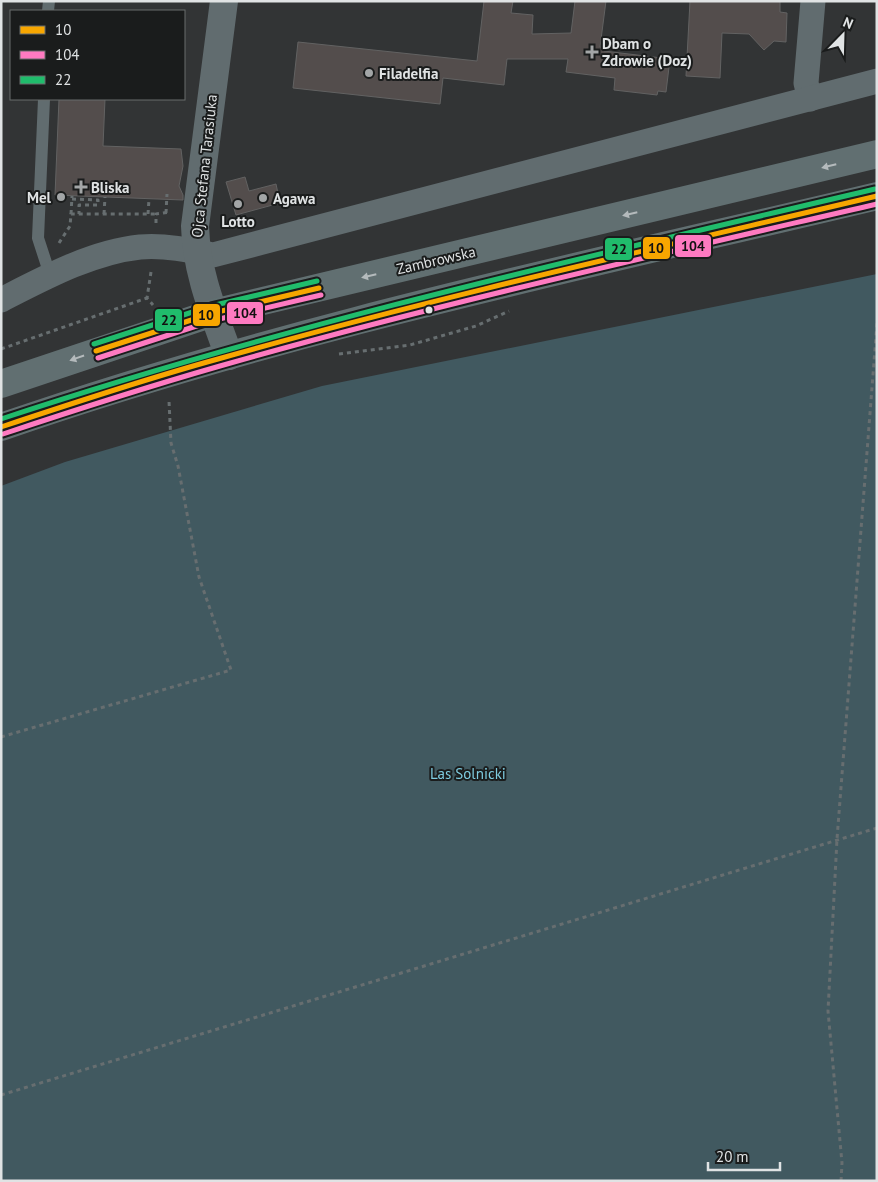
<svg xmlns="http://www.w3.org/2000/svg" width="878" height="1182" viewBox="0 0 878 1182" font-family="'PT Sans',sans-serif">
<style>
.green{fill:#415960}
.building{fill:#534d4c;stroke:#626262}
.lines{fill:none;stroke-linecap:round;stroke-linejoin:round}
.path{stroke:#676e70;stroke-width:3;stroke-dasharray:4 4;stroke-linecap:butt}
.service{stroke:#616c6f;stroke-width:12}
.minor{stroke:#616c6f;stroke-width:25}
.tertiary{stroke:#616c6f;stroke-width:28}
.secondary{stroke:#616f71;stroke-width:28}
.bus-1-casing{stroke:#1a1c1c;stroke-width:9}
.bus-2-casing{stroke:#1a1c1c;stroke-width:9}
.bus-3-casing{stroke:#1a1c1c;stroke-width:9}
.bus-1{stroke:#f7a600;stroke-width:5}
.bus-2{stroke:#fe7ac1;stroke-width:5}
.bus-3{stroke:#20bc6c;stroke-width:5}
.oneway{fill:#b4babc}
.poi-dot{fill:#a3a6a7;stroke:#1a1c1c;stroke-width:2}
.bus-dot{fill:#e0e3e4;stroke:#1a1c1c;stroke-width:2}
.labels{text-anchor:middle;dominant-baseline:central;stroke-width:4;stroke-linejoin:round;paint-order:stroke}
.poi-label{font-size:15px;font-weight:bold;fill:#e0e3e4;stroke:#1a1c1c;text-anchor:start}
.street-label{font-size:15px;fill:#e0e3e4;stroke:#1a1c1c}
.park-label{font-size:15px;fill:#7ecce0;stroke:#1a1c1c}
.line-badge{stroke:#1a1c1c;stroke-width:2}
.pale-badge-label{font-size:14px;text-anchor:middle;font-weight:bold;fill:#111}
</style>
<rect width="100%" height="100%" fill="#323435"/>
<path class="green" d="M877,274V1181H1V486L65,462L322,386Z"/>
<g class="building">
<path d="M484,1H513L511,13L533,15L532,34L571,33L575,1H606L600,47H604V51L670,59L666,92L658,91L657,95L614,90L615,78L566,72L568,59H507L504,85L443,78L440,104L293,88L298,42L477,61Z"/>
<path d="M690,1H780V12L787,13L786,42L774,41L764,50L749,34L722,33L720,78L686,76Z"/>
<path d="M59,99H105L103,146L181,149L183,166L179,186L183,195V200L55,195Z"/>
<path d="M245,177L249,191L276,184L280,203L236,215L226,182Z"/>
</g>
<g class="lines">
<g class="path">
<path d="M72,199L98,200V205H79V214"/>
<path d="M166,213L167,194"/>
<path d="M71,214L72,196"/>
<path d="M104,214L105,197"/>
<path d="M148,214L149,199"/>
<path d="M156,223V214L170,212"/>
<path d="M59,243L70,226L71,214H156"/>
<path d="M151,272L147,298L153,305"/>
<path d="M1,349L147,298"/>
<path d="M339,354L410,345L476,326L509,311"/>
<path d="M1,737L231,670L199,577L178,466L171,443L169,401"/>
<path d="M1,1095L877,828"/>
<path d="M841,1181L842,1163L828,1011L837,839L877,323"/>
</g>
<g class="service">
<path d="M48,11L49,1"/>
<path d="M44,99L38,238L50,275"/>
</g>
<g class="minor">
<path d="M810,99L806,83L813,1"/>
<path d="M1,300C44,278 92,252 140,247C165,245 189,250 213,255L877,81"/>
</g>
<path class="tertiary" d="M224,1L195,226C196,271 214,314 229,356"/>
<g class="secondary">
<path d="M1,384L213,313L877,154"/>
<path d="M1,427C286,328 583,266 877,196"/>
</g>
<defs>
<g id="bus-1">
<path d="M96,351L213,313L319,288"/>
<path d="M1,427C73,403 145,379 218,359C436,297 657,248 877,196"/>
</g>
<g id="bus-2">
<path d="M98,358L215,320L321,295"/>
<path d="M3,434C75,410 147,387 220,366C437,304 657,255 877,204"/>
</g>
<g id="bus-3">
<path d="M94,344L211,306L317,281"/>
<path d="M1,419C288,324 582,258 875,189"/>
</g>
</defs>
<use href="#bus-1" class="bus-1-casing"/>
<use href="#bus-2" class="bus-2-casing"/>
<use href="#bus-3" class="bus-3-casing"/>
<use href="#bus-1" class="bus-1"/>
<use href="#bus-2" class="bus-2"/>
<use href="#bus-3" class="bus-3"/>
</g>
<defs><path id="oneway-solid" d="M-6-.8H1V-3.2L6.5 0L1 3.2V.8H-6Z" transform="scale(1.25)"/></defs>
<g class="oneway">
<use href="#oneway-solid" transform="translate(829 166) rotate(166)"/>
<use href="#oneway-solid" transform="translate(630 214) rotate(167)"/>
<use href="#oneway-solid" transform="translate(369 276) rotate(167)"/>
<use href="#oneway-solid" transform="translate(77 358) rotate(161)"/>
</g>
<g class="poi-dot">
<path d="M589.5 44.5h5v5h5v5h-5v5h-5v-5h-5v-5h5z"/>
<circle cx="369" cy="73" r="5"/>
<path d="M78.5 179.5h5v5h5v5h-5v5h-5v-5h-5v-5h5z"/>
<circle cx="61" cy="197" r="5"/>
<circle cx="263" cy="198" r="5"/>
<circle cx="238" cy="204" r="5"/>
</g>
<circle class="bus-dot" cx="429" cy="310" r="4.5"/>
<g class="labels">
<g class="poi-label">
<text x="602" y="43">Dbam o<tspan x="602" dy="17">Zdrowie (Doz)</tspan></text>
<text x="379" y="73">Filadelfia</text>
<text x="91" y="187">Bliska</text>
<text x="51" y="197" text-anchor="end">Mel</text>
<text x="273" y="198">Agawa</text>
<text x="238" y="221" text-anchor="middle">Lotto</text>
</g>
<g class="street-label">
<text transform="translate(204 166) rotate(-84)">Ojca Stefana Tarasiuka</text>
<text transform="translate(436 260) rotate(-13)">Zambrowska</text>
</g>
<g class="park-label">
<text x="468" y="773">Las Solnicki</text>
</g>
</g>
<g class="line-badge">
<rect x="674" y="234" width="38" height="24" rx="5" fill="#fe7ac1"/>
<rect x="642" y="236" width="29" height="24" rx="5" fill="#f7a600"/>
<rect x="604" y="237" width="29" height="24" rx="5" fill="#20bc6c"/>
<rect x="226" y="301" width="38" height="24" rx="5" fill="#fe7ac1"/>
<rect x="192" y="303" width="29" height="24" rx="5" fill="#f7a600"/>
<rect x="154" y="308" width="29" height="24" rx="5" fill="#20bc6c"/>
</g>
<g class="pale-badge-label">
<text x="693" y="251">104</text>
<text x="656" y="253">10</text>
<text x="619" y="254">22</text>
<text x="245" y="318">104</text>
<text x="206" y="320">10</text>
<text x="169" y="325">22</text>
</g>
<rect width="878" height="1182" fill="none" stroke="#e0e3e4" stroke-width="5"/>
<rect x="10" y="10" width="175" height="90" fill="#1a1c1c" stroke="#696c6c"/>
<rect x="20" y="26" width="25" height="8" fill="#f7a600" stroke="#696c6c"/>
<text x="55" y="35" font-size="15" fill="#e0e3e4">10</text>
<rect x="20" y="51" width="25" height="8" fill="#fe7ac1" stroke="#696c6c"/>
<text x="55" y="60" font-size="15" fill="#e0e3e4">104</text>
<rect x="20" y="76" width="25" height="8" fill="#20bc6c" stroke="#696c6c"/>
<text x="55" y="85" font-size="15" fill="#e0e3e4">22</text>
<g transform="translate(843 35) rotate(23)" stroke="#1a1c1c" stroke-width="4" paint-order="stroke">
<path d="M0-4L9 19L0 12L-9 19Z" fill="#e0e3e4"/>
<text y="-8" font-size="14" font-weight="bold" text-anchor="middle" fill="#e0e3e4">N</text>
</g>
<path d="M708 1162v8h72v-8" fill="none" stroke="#e0e3e4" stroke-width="2.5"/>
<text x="716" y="1162" font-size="15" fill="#e0e3e4" stroke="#1a1c1c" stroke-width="4" paint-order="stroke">20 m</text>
</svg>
